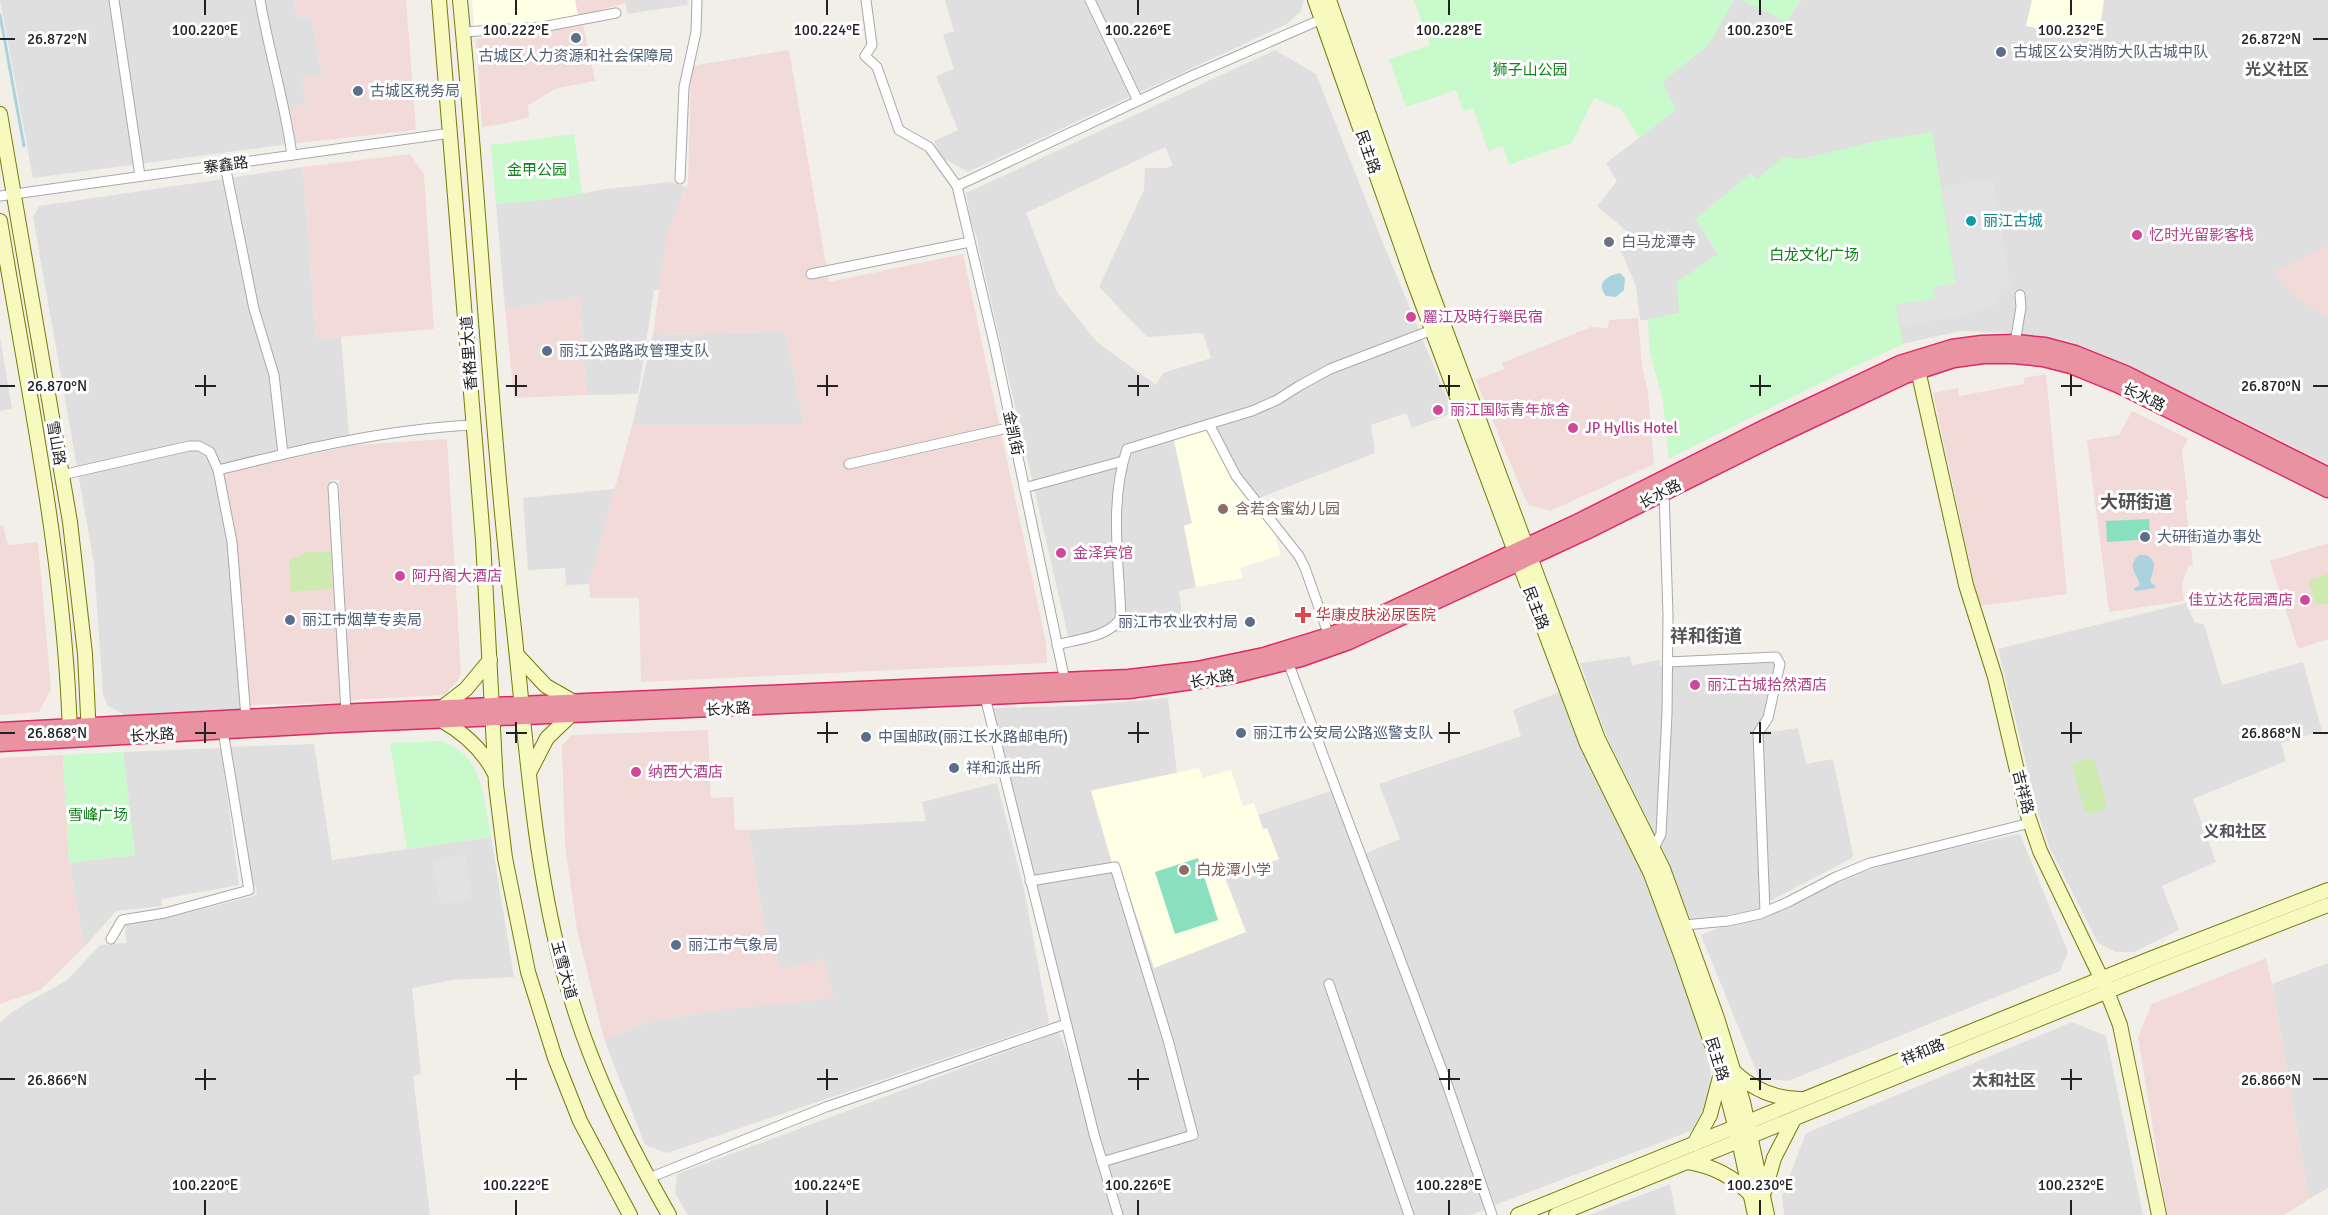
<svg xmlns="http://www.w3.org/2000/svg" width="2328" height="1215" viewBox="0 0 2328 1215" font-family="Signika,'Noto Sans SC',sans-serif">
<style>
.residential{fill:#e0dfdf;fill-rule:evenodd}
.commercial{fill:#f2dad9}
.education{fill:#ffffe5}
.grass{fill:#cdebb0}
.park{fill:#c8facc}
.pitch{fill:#88e0be}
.parking{fill:#e2e2e2}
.water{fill:#aad3df}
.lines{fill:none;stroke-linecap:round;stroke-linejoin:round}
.stream{stroke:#aad3df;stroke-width:3}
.street-casing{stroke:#a9a9a9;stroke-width:11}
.secondary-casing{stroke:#707d05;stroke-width:16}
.highway-casing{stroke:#dc2a67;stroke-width:19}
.street{stroke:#fff;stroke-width:9}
.secondary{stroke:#f7fabf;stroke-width:14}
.highway{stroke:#e892a2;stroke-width:16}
.ticks{fill:none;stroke:#222;stroke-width:2}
.service-dot{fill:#5c6f8a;stroke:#fff;stroke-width:2}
.culture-dot{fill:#0f9aa8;stroke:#fff;stroke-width:2}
.hotel-dot{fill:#d1479c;stroke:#fff;stroke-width:2}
.worship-dot{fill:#6b7280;stroke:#fff;stroke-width:2}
.education-dot{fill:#8d6e63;stroke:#fff;stroke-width:2}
.health-dot{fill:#e0444e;stroke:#fff;stroke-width:2}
.labels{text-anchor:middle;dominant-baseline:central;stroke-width:6;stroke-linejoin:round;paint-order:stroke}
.service-label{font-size:15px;fill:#4e5e75;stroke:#fff;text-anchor:start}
.park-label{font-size:15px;fill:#0c8416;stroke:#fff}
.street-label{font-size:15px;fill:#222;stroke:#fff}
.culture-label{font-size:15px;fill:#0d838f;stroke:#fff;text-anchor:start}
.hotel-label{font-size:15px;fill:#b23c85;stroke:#fff;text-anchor:start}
.worship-label{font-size:15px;fill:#5b616d;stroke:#fff;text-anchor:start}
.education-label{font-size:15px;fill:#785e54;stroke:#fff;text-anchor:start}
.health-label{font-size:15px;fill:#be3a42;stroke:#fff;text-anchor:start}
.neighbourhood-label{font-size:16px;font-weight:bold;fill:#555;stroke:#fff}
.quarter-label{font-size:18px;font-weight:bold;fill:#555;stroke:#fff}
.ticks-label{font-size:15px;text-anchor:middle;fill:#222;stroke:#fff;stroke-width:6;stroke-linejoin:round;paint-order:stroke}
</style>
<rect width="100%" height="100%" fill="#f2efe9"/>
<g class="residential">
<path d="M0,0H294L297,18L311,16L322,74L306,103L289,108L298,143L33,178Z"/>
<path d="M625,0H687L688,5L627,14Z"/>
<path d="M945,0H1084L1112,59L1120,55L1095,0H1304L1300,12L1287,24L968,172L941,157L934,141L958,130L936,76L954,69L943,35L954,31Z"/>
<path d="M1734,0H1741L1786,21L1801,0H2328V464L2193,397L2066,340L2008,333L1960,331L1902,344L1838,374L1669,458L1663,401L1650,351L1648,320H1640L1636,286L1620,249L1631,235L1597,206L1617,181L1606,163L1676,110L1662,82L1708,45Z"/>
<path d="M1275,50L1316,74L1379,233L1453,413L1412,428L1406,413L1371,425L1375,453L1259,498L1244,481L1174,440L1192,524L1184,526L1196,587L1179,591L1184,627L1068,636L978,245V240L971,223L966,193ZM1165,147L1173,165L1167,168H1145L1144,190L1099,287L1147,337L1203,333L1211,358L1163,373L1156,385L1097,342L1057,292L1026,213Z"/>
<path d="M303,167L316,338L341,337L349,435L216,467L227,521L243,710L125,715L108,706L103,694L94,564L33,217L39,206Z"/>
<path d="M671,182L686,187L668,232L661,289L654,290L638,394L586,395L580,296L533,306L505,308L496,204L550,199L606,189Z"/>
<path d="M785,332L804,424L632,426L653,334Z"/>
<path d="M0,338L12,409L0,411Z"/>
<path d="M615,489L589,584L566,585L565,568L528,570L523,498Z"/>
<path d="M2186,603L2195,623L2204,624L2222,685L2303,662L2322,731L2281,743L2286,761L2193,799L2216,862L2162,886L2179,930L2134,952H2116L2098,943L2049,846L2039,816L1998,649Z"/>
<path d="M1630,656L1632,665L1660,660V666L1774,660L1777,664L1766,717L1757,732L1763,907L1756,911L1691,920L1647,818L1608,740L1580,663Z"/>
<path d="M1560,692L1596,780L1637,858L1711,1059L1710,1094L1696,1129L1495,1205L1364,854L1400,839L1379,784L1521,736L1513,710Z"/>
<path d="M1168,698L1177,773L1092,790L1112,863L1118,861L1225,878L1267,828L1263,830L1258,815L1331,791L1465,1139L1489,1208L1470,1215H1123L1077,1056L991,708L1075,706Z"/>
<path d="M1798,728L1806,764L1833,759L1853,854L1852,858L1772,900L1768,898L1762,733Z"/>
<path d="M314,744L332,860L491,837L514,977L452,980L412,988L421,1074L413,1076L430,1215H0V1023L7,1016L26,1003L66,981L100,945L126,943L125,924L167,918L257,895L256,887H252L228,747Z"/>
<path d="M221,748L239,885L162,899V906L116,911L84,947L69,863L135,855L123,752Z"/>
<path d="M997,783L1024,889L1049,1023L667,1153L645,1145L604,1039L648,1022L712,1011L781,969L764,924L748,830L926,821L922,802Z"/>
<path d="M2020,834L2068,952L2060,971L1788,1081L1759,1078L1701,935L1724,926L1764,917L1856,874L1910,857Z"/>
<path d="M2328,963V1188L2309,1199L2272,984Z"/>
<path d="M2072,1022L2106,1036L2143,1215H1784L1782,1196L1806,1133Z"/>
<path d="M1059,1032L1070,1061L1114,1215H688L675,1193L677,1174Z"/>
<path d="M1670,1184L1676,1215H1589Z"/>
</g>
<g class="commercial">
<path d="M294,0H406L416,130L298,143L289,107L306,103L301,79L322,74L311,16L297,18Z"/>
<path d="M575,0H625L626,3L578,16Z"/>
<path d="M583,25L595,81L557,88L528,105L529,117L503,124L482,127L476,39L518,36Z"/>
<path d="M789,50L829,282L963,254L1046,643L1047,663L641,682L639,598H590L589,582L632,426L804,424L785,332L653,334L667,233L688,183L691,66Z"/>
<path d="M410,154L424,174L434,329L316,339L303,167Z"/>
<path d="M2328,246V318L2293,295L2280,282L2275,271Z"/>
<path d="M580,296L586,395L514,398L505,308L533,306Z"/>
<path d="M1638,318L1642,366L1648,392L1654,464L1550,511L1529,505L1523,494L1476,380L1504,369L1502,363L1591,327L1608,328L1609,320Z"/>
<path d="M2046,374L2067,594L1979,606L1933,393L1958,388L1959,396L2024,384V378Z"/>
<path d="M2132,411L2188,439L2182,451L2188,500H2185L2193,565H2189L2182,584L2184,601L2109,612L2087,440L2119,435Z"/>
<path d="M447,439L461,673L458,680L444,695L350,700L339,480H330L343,703L248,705L236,537L223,473L355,445Z"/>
<path d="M3,525L8,545L38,542L51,689L39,712L0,715V526Z"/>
<path d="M2328,543V639L2298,649L2270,561Z"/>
<path d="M708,730L711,798L733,797L735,830H748L764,924L781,969L823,959L835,998L712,1011L648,1022L604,1039L577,930L565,845L562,746L571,735Z"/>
<path d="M63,755L69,863L84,947L40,990L0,1004V758Z"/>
<path d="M2266,958L2272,984L2309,1199L2284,1215H2167L2138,1037L2152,1004Z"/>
</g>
<g class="education">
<path d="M472,0H575L578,16L551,21L474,26Z"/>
<path d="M2032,0H2104L2098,40L2026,26Z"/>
<path d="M1208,430L1273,528L1281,555L1240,568L1243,578L1196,587L1184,526L1192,523L1174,440Z"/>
<path d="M1199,768L1202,778L1231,770L1243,806L1254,803L1263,829L1267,828L1279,859L1225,878L1246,932L1154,968L1118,861L1112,863L1091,791Z"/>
</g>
<g class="grass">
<path d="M308,552H331L332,589L291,592L289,560Z"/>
<path d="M2328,574V603L2319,605L2316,604L2309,584L2312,579Z"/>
<path d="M2088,758L2095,762L2107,804L2104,810L2090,814L2085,811L2072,766L2075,762Z"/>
</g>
<g class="park">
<path d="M1414,0H1734L1708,45L1662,82L1676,110L1639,138L1621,109L1594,98L1572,143L1509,165L1503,146L1488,151L1473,108L1463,111L1456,90L1406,107L1389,59L1430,45Z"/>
<path d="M1741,0H1801L1786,22Z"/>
<path d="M1932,132L1956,283L1935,299L1896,305L1903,344L1838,374L1669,458L1663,401L1650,351L1648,319L1679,313L1677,282L1718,254L1695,219L1751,173L1757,179L1783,157L1801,159L1880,140Z"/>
<path d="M574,134L582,193L550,199L496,204L491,145Z"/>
<path d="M440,741C485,755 483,798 491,837L407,849L390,743Z"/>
<path d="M123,752L135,855L69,863L63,755Z"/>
</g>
<g class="pitch">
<path d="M2149,519L2150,539L2107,542L2106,521Z"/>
<path d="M1198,858L1218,920L1175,934L1155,872Z"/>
</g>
<g class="parking">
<path d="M1993,179L2010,286L2003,288L1994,306L1955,317L1899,326L1896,305L1935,299L1933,287L1956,283L1941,187Z"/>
<path d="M465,854L472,899L440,904L432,860Z"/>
</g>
<g class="water">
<path d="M1620,273L1625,278L1624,290L1616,297L1606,296C1595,283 1608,275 1620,273Z"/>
<path d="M2139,555H2146C2162,564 2149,572 2151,583L2155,585V588L2135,591L2134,589L2140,585C2137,573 2126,567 2139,555Z"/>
</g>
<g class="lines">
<path class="stream" d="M0,15L24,146"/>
<defs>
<g id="street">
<path d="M114,0L140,176"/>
<path d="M260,0C269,52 285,103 292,155"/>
<path d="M866,0L872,45L865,56L877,67L899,130L929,147L957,186L994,343L1065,681"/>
<path d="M1090,0L1138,101"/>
<path d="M463,32L542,27L616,13"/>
<path d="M225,165L254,309L274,375L283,454"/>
<path d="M680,179L684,87L696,32L697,0"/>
<path d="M957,186L1189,77L1322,19"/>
<path d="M0,196L451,133"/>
<path d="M811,274L970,242"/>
<path d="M2015,343L2021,307L2020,295"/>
<path d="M1209,424L1236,476L1299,556L1305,568L1329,636"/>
<path d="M849,464L1012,427"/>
<path d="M218,470C303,449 386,429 474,425"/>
<path d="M62,475L189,446H199L210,452L218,470L232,542L246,718"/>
<path d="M333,487L346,712"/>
<path d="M1024,488L1123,461"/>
<path d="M1057,645C1077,639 1111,637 1121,617C1119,563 1109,502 1127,449L1252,411L1277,400L1299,386L1330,369L1432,330"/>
<path d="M1288,662L1445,1078L1492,1215"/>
<path d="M1668,662L1776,657L1780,664L1768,718L1758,733L1765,911"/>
<path d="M985,697L1094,1134L1118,1215"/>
<path d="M1653,850L1661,834L1667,714L1668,615L1664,492"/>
<path d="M1030,881L1115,867L1168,1040L1193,1135L1102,1162"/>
<path d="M1684,925L1728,921L1760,914L1788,902L1836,877L1870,863L2030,823"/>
<path d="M111,939L122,920L165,913L249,890L223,731"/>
<path d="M1329,984L1409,1215"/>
<path d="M649,1178L826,1107L1066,1024"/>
</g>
<g id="secondary">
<path d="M439,0L483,540L496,785L505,858L528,972L555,1058L580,1121L630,1215"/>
<path d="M460,0C480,209 490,420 514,629C526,741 533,854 561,963C584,1054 623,1134 669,1215"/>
<path d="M1315,0L1413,279L1587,744L1651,874L1681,955L1721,1071L1739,1141L1755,1215"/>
<path d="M1329,0L1425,275L1598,739L1663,869L1717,1018L1743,1102L1767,1215"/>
<path d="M0,114L70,522L85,654L89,736"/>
<path d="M0,221C28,391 65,562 70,735"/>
<path d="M1916,361L1966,585L1995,677L2027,813L2040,851L2104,984L2120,1025L2159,1215"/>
<path d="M517,655L546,686L574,702"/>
<path d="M440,709L466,689L490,660"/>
<path d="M441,720C464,733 482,749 494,772"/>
<path d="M530,771L547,738L571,715"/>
<path d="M1734,1072C1753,1089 1775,1099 1800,1099"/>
<path d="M1694,1144L1710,1115L1720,1077"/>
<path d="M1688,1162C1713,1166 1733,1176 1751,1195"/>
<path d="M1765,1190L1774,1158L1794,1119"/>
<path d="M1518,1215L2150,959L2328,890"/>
<path d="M1556,1215L2155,972L2328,905"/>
</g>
<g id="highway">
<path d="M0,731L337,713L1129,678L1197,670L1264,656L1329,636L1368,621L1581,521L1767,427L1900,364L1952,348L1982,344L2015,343L2045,346L2075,354L2125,374L2328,476"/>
<path d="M0,743L337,724L1129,690L1233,675L1301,658L1349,641L1586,531L1772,438L1905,375L1954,359L1983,355H2014L2043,358L2071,365L2120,385L2328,489"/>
</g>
</defs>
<use href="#street" class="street-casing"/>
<use href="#secondary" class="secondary-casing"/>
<use href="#highway" class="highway-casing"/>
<use href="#street" class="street"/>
<use href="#secondary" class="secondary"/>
<use href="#highway" class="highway"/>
</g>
<path class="ticks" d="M205,0V15M516,0V15M827,0V15M1138,0V15M1449,0V15M1760,0V15M2071,0V15M0,39H15M2313,39H2328M205,375V396M516,375V396M827,375V396M1138,375V396M1449,375V396M1760,375V396M2071,375V396M0,386H15M195,386H216M506,386H527M817,386H838M1128,386H1149M1439,386H1460M1750,386H1771M2061,386H2082M2313,386H2328M205,722V743M516,722V743M827,722V743M1138,722V743M1449,722V743M1760,722V743M2071,722V743M0,733H15M195,733H216M506,733H527M817,733H838M1128,733H1149M1439,733H1460M1750,733H1771M2061,733H2082M2313,733H2328M205,1069V1090M516,1069V1090M827,1069V1090M1138,1069V1090M1449,1069V1090M1760,1069V1090M2071,1069V1090M0,1079H15M195,1079H216M506,1079H527M817,1079H838M1128,1079H1149M1439,1079H1460M1750,1079H1771M2061,1079H2082M2313,1079H2328M205,1200V1215M516,1200V1215M827,1200V1215M1138,1200V1215M1449,1200V1215M1760,1200V1215M2071,1200V1215"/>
<g class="service-dot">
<circle cx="576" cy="38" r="6"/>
<circle cx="2001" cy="52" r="6"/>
<circle cx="358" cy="91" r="6"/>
<circle cx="547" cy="351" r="6"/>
<circle cx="2145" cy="537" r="6"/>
<circle cx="290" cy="620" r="6"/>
<circle cx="1250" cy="622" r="6"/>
<circle cx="1241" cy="733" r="6"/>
<circle cx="866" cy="737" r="6"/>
<circle cx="954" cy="768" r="6"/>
<circle cx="676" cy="945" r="6"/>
</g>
<circle class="culture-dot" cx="1971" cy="221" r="6"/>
<g class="hotel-dot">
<circle cx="2137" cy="235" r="6"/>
<circle cx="1411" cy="317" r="6"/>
<circle cx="1438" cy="410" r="6"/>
<circle cx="1573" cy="428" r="6"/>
<circle cx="1061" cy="553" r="6"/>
<circle cx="400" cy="576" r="6"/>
<circle cx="2305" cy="600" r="6"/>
<circle cx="1695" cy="685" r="6"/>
<circle cx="636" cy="772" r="6"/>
</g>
<circle class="worship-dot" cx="1609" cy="242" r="6"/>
<g class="education-dot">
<circle cx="1223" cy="509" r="6"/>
<circle cx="1184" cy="870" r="6"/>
</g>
<path class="health-dot" d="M1300 606h6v6h6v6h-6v6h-6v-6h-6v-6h6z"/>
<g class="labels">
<g class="service-label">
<text x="2013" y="52">古城区公安消防大队古城中队</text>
<text x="576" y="56" text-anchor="middle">古城区人力资源和社会保障局</text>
<text x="370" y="91">古城区税务局</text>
<text x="559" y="351">丽江公路路政管理支队</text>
<text x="2157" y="537">大研街道办事处</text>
<text x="302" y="620">丽江市烟草专卖局</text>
<text x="1238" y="622" text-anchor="end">丽江市农业农村局</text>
<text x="1253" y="733">丽江市公安局公路巡警支队</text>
<text x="878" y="737">中国邮政(丽江长水路邮电所)</text>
<text x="966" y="768">祥和派出所</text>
<text x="688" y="945">丽江市气象局</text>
</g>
<g class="park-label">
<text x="1530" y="70">狮子山公园</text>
<text x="537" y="170">金甲公园</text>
<text x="1814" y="255">白龙文化广场</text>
<text x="98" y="815">雪峰广场</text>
</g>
<g class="street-label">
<text transform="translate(1368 152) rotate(71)">民主路</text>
<text transform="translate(226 165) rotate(-8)">寨鑫路</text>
<text transform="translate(469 353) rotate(-94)">香格里大道</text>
<text transform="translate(2144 397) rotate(26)">长水路</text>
<text transform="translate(1013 433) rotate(78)">金凯街</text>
<text transform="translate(56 443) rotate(80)">雪山路</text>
<text transform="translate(1660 494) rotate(-27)">长水路</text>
<text transform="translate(1536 608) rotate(69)">民主路</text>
<text transform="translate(1212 679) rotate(-10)">长水路</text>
<text transform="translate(728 709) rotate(-3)">长水路</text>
<text transform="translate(152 735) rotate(-3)">长水路</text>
<text transform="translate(2023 792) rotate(76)">吉祥路</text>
<text transform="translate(564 970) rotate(75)">玉雪大道</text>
<text transform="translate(1923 1052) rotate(-22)">祥和路</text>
<text transform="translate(1717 1059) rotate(73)">民主路</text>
</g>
<g class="culture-label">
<text x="1983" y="221">丽江古城</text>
</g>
<g class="hotel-label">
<text x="2149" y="235">忆时光留影客栈</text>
<text x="1423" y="317">麗江及時行樂民宿</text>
<text x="1450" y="410">丽江国际青年旅舍</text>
<text x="1585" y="428">JP Hyllis Hotel</text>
<text x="1073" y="553">金泽宾馆</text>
<text x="412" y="576">阿丹阁大酒店</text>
<text x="2293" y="600" text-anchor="end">佳立达花园酒店</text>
<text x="1707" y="685">丽江古城拾然酒店</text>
<text x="648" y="772">纳西大酒店</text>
</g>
<g class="worship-label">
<text x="1621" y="242">白马龙潭寺</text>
</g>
<g class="education-label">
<text x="1235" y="509">含若含蜜幼儿园</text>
<text x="1196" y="870">白龙潭小学</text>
</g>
<g class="health-label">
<text x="1316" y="615">华康皮肤泌尿医院</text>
</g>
<g class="neighbourhood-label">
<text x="2277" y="70">光义社区</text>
<text x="2235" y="832">义和社区</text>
<text x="2004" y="1081">太和社区</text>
</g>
<g class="quarter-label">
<text x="2136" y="502">大研街道</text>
<text x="1706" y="636">祥和街道</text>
</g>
</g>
<g class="ticks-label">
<text x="205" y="35">100.220°E</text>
<text x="516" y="35">100.222°E</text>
<text x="827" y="35">100.224°E</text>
<text x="1138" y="35">100.226°E</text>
<text x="1449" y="35">100.228°E</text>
<text x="1760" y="35">100.230°E</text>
<text x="2071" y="35">100.232°E</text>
<text x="57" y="44">26.872°N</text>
<text x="2271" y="44">26.872°N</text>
<text x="57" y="391">26.870°N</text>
<text x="2271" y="391">26.870°N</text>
<text x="57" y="738">26.868°N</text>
<text x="2271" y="738">26.868°N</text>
<text x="57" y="1085">26.866°N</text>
<text x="2271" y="1085">26.866°N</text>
<text x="205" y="1190">100.220°E</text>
<text x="516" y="1190">100.222°E</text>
<text x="827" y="1190">100.224°E</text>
<text x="1138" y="1190">100.226°E</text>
<text x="1449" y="1190">100.228°E</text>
<text x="1760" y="1190">100.230°E</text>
<text x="2071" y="1190">100.232°E</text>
</g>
</svg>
